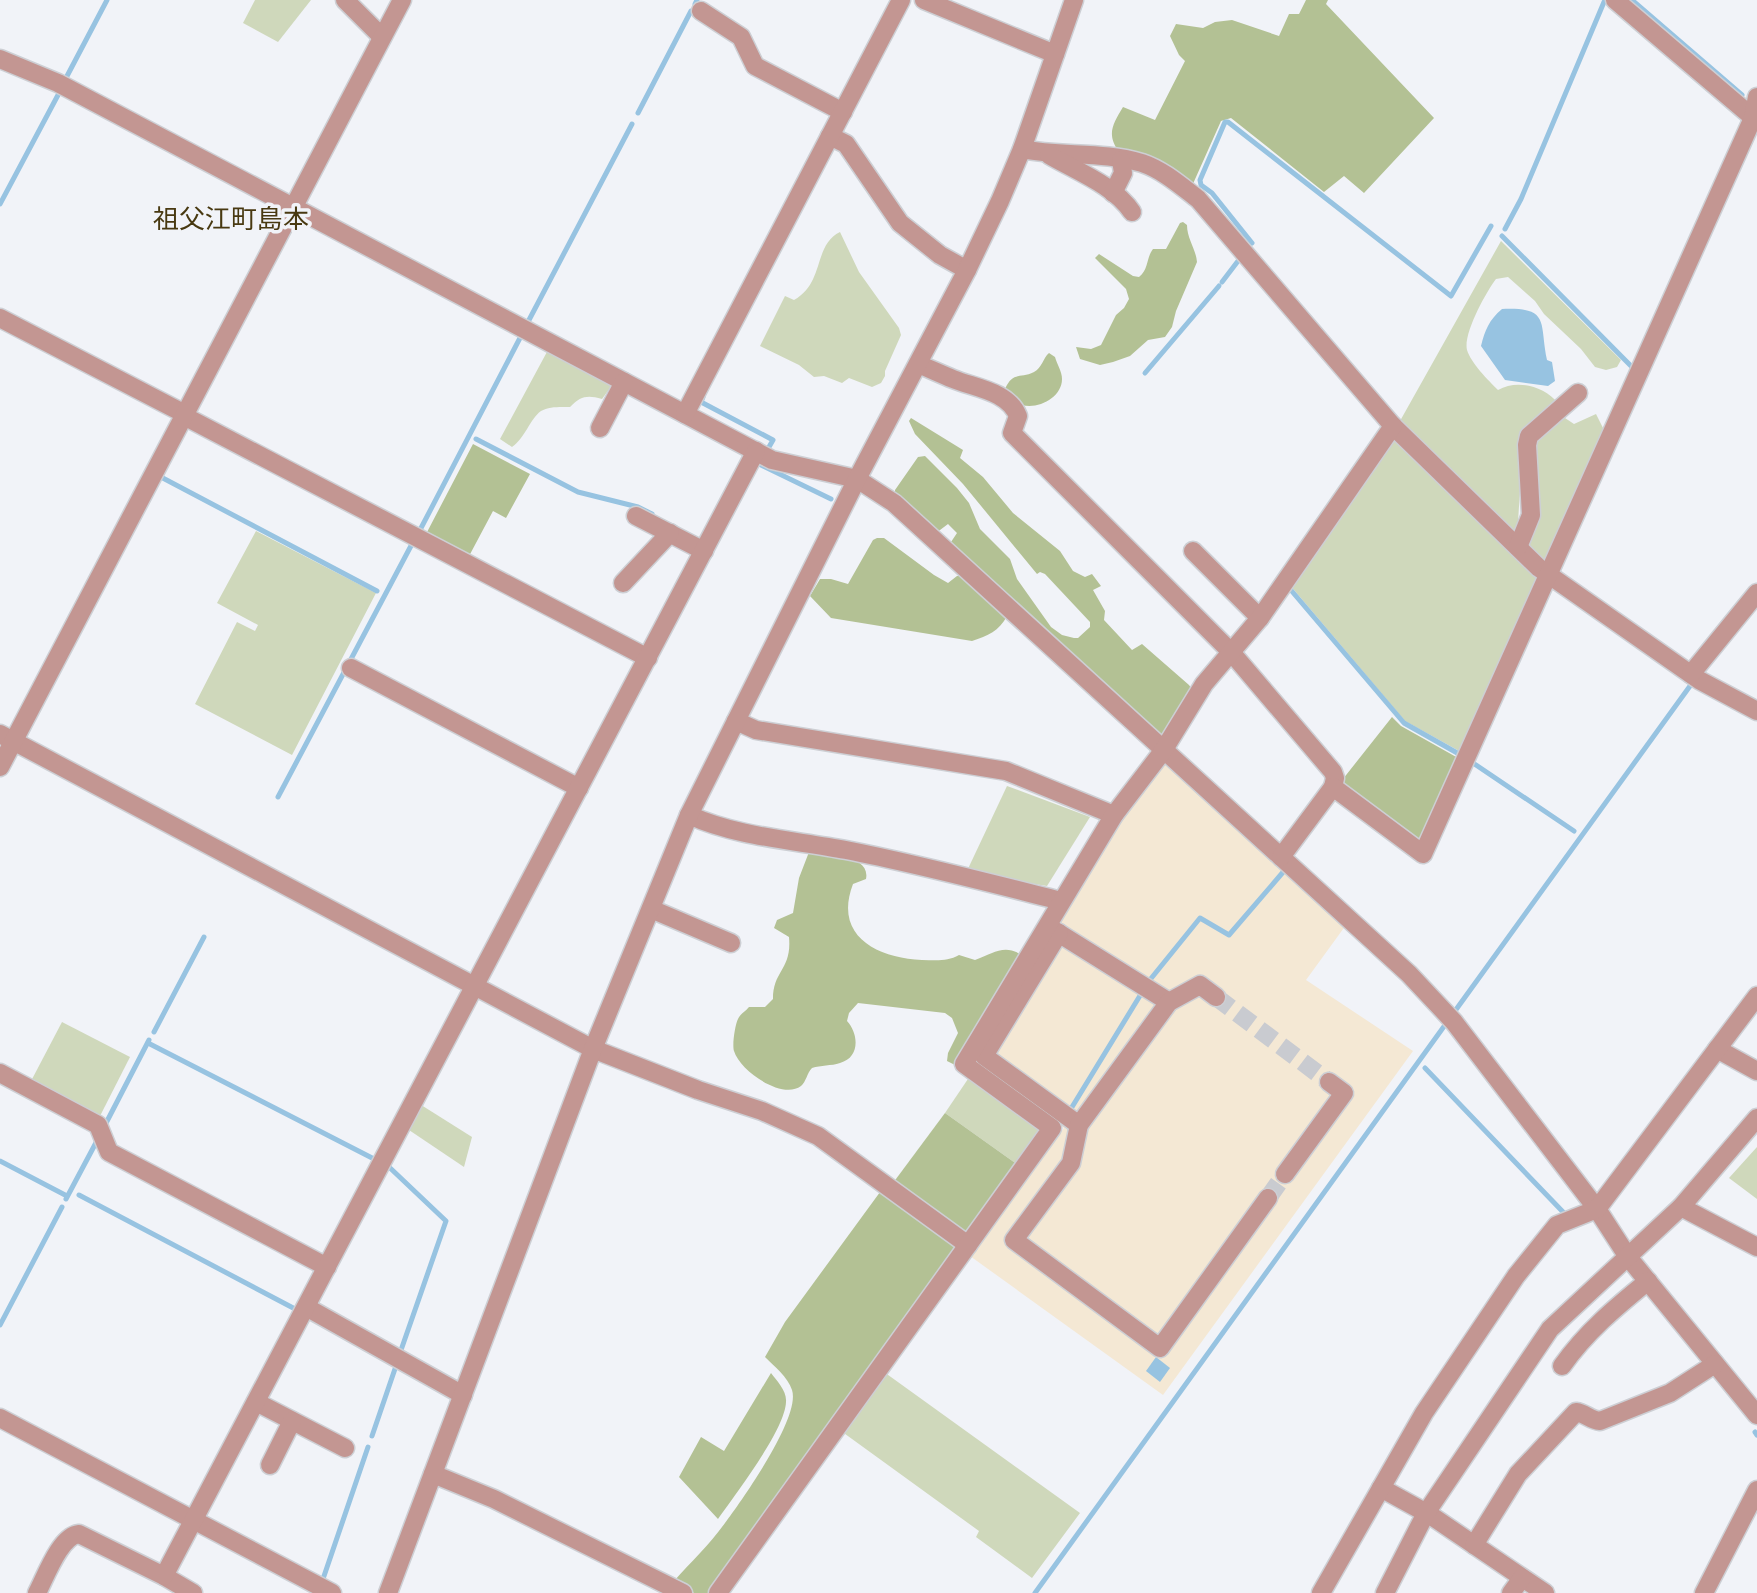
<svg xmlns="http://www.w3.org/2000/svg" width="1757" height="1593" viewBox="0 0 1757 1593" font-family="Cabin,'Noto Sans JP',sans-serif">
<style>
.industrial{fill:#f4e8d4}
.green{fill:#cfd8bb}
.forest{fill:#b3c194}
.water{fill:#97c3e1}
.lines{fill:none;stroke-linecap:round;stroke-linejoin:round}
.stream{stroke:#97c3e1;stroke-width:5}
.minor-tunnel{stroke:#c9cbd0;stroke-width:18;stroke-dasharray:18 9;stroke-linecap:butt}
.minor-casing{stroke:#cdcfd4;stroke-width:21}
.minor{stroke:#c39692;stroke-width:18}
.labels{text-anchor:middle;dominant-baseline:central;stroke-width:7;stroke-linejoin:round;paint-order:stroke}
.quarter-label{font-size:26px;fill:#483911;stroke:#f1f3f8}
</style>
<rect width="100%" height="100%" fill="#f1f3f8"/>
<path class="industrial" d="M1164,762L1170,764L1346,925L1306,980L1413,1051L1163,1395L970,1256L1064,1128L979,1066L977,1058L1119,823L1159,764Z"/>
<g class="green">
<path d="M255,0H311L278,42L243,23Z"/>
<path d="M840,232L859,272L899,328L901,335L885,371V376L881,383L872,387L849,378L842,383L824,376L814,377L799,365L760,346L785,296L794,300C825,283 813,245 840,232Z"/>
<path d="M1501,241L1621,360L1617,367L1606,370L1595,367L1581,349L1544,314L1535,301L1508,277L1496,279C1486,292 1463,334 1467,350C1471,363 1488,380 1498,390C1517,379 1544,386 1558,403L1522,459L1518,522L1514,533L1400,421Z"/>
<path d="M548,350L613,384L602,399C587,395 581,396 570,407C562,407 549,406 541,411C530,419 525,438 512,447L500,439Z"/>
<path d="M1559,414L1574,424L1596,414L1604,430L1546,563L1525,544L1534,443Z"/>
<path d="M1395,438L1536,576L1538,582L1461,752L1405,721L1289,584Z"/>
<path d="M256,531L376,593L292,755L195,704L237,622L255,631L258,625L217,603Z"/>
<path d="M1007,786L1090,817L1047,886L966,873Z"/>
<path d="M62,1022L130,1057L99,1118L30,1083Z"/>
<path d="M970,1076L1042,1131L1018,1165L945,1113Z"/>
<path d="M418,1103L472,1137L464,1167L406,1128Z"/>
<path d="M1757,1147V1199L1729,1178Z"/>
<path d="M884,1372L1080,1513L1032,1578L976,1537L979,1531L841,1431Z"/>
</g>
<g class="forest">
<path d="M1306,0H1328L1326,4L1434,118L1364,193L1344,176L1324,192L1231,118L1221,121L1192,186L1119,152C1106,134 1113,124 1123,107L1155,120L1185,61L1179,55L1170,36L1176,24L1203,28L1215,22L1232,20L1279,36L1289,14H1299Z"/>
<path d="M1183,222L1187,225C1187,239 1196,249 1197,262L1176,311L1172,327L1165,337L1148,340L1130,356L1113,362L1100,365L1080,359L1076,347L1091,349L1101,345L1116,315L1124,308L1129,299L1126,289L1095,258L1099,254L1133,276L1139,277C1149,269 1146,258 1153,249H1166L1180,223Z"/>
<path d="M1049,353L1055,357C1057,364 1062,372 1062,379C1062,405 1015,419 1005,389C1013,371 1020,379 1034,372C1042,368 1043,358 1049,353Z"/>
<path d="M911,418L963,450L960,458L983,477L1013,513L1060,551L1073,571L1085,577L1092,574L1101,586L1093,590L1105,611L1104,620L1132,650L1142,644L1189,685L1193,691L1165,739L1159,737L949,545L957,533L948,524L936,533L895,496V490L918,457L925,456L957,488L969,503L980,529L1010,559L1017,579L1051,627L1062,635L1074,638H1078L1090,627V622L1045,574L1040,572L1037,574L963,484L915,434L909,421Z"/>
<path d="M473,444L530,474L506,518L493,511L468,558L425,536Z"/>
<path d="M877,538H884L934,575L948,583L957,576H963L1007,616C999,631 988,636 972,641L831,618L810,596L820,579H831L848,584L873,540Z"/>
<path d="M1392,717L1401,726L1458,758L1421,841L1418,842L1339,784Z"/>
<path d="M809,852C826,855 871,854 866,879L853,884C833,936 877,958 922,960C935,960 947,962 959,955L975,960C994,953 1005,943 1023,956L955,1065L947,1061L948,1053L958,1033L952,1018L945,1013L858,1003L849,1013L847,1021C859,1034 860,1058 840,1063C831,1066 821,1065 812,1068C807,1073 806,1082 801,1086C782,1100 740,1071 734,1051C732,1045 735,1025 738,1019C740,1014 746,1011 749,1007H765L773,999C773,970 792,970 789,937L774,928L777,920L793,913L799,878Z"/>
<path d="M945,1113L1018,1165L968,1236L893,1183Z"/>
<path d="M883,1188L958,1246L710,1593H694L675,1583L674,1581C691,1562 710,1544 725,1523C742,1500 801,1417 792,1390C788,1377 774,1366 765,1357L785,1322Z"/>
<path d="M771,1373C777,1381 787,1391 786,1402C785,1430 735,1495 718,1519L679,1477L701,1437L724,1451Z"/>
</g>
<g class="water">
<path d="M1502,309C1551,307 1539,323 1547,360L1552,362L1555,381L1548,386L1505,380L1481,346C1485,330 1489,320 1502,309Z"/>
<path d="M1156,1357L1170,1368L1160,1382L1146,1371Z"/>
</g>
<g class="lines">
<g class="stream">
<path d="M1632,0L1742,95"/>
<path d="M695,4L697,0"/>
<path d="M66,78L107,0"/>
<path d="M638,113L691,11"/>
<path d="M0,204L58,95"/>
<path d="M1505,229L1521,199L1604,2"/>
<path d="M1502,236L1633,368"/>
<path d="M1252,243L1212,193L1201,185L1200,180L1225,122H1228L1451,296L1491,226"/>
<path d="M1222,282L1238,261"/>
<path d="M529,320L632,124"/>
<path d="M1145,373L1219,286"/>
<path d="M703,397L701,402L773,440L769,447"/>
<path d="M476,439L578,492L638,507L652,514"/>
<path d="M759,464L831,499"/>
<path d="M159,476L377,591"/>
<path d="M420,530L521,336"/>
<path d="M1290,589L1404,723L1459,754"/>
<path d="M1473,763L1574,831"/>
<path d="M278,797L413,542"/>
<path d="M1149,981L1200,918L1229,935L1284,871"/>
<path d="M1455,1011L1690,686"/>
<path d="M154,1032L204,937"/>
<path d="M148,1043L376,1160"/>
<path d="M1425,1068L1564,1213"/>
<path d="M1069,1112L1141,994"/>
<path d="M104,1127L149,1040"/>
<path d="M0,1161L67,1196"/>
<path d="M388,1166L446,1221L400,1353"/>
<path d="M79,1195L297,1310"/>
<path d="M66,1199L99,1137"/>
<path d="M0,1325L62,1207"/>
<path d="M1755,1432L1757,1435"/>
<path d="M372,1436L397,1363"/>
<path d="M323,1579L368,1447"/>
<path d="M1035,1593L1445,1025"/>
</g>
<g class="minor-tunnel">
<path d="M1216,997L1329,1082"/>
<path d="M1268,1198L1285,1174"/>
</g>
<defs>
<g id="minor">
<path d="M345,0L382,37"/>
<path d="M924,0L1055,54"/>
<path d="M1615,0L1757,121"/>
<path d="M701,11L741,37L755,66L843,112"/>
<path d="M0,59L58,83L772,460L857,479L894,503L1409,974L1454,1022L1597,1209L1628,1257L1757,1415"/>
<path d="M830,136L846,144L900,223L940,255L967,270"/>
<path d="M1022,149C1061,157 1103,151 1142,163C1163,170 1181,186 1198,199L1393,426L1539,568L1699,680L1757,711"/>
<path d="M1049,155C1076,171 1114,185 1132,212"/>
<path d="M1113,193L1123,173L1121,160"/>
<path d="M0,318L185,414"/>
<path d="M918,364C930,369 941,374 953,379C975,388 1008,391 1018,416L1012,433L1231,652L1333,772L1335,778L1333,787"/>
<path d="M685,414L901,0"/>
<path d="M184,416L648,658"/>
<path d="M600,428L624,382"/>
<path d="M636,516L704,551"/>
<path d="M1518,547L1531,515L1527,445L1529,436L1578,393"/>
<path d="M1193,551L1260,618"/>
<path d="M623,583L670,533"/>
<path d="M351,668L579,788"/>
<path d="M1691,674L1757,593"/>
<path d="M736,721L756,730L1006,771L1114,815"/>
<path d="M0,734L593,1049L698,1090L762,1111L818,1136L968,1245"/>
<path d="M0,767L402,0"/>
<path d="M689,815C737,837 794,840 846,850C918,864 990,883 1061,901"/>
<path d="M1281,857L1333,787L1423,854L1753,118L1757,97"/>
<path d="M651,909L731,943"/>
<path d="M1052,929L1169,1002"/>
<path d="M1059,933L984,1056L1079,1125"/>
<path d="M1216,997L1200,985L1169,1002L1079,1125L1071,1163L1014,1240L1160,1348L1268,1198"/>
<path d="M1717,1049L1757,1071"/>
<path d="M0,1073L98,1125L109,1152L327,1267"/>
<path d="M1285,1174L1344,1093L1329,1082"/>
<path d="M1681,1207L1757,1247"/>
<path d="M306,1307L463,1395"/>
<path d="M1562,1366C1586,1332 1616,1307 1648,1281"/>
<path d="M256,1402L345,1448"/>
<path d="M0,1418L332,1593"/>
<path d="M270,1465L292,1421"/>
<path d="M433,1474L494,1499L683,1593"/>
<path d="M1381,1488L1430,1515L1545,1593"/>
<path d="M1474,1545L1518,1474L1576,1412C1585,1413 1590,1420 1600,1421L1670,1393L1715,1364"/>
<path d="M164,1576L193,1593"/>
<path d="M37,1593C46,1576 60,1536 79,1534L164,1576L756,451"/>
<path d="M388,1593L593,1049L689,815L857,479L967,270L1000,201L1022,149L1074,0"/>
<path d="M718,1593L1052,1128L964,1064L1114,815L1163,751L1204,684L1260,618L1393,426"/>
<path d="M1321,1593L1424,1413L1516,1276L1557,1225L1597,1209L1757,996"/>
<path d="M1385,1593L1426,1513L1550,1329L1681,1207L1757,1118"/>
<path d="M1511,1593L1522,1578"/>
<path d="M1704,1593L1757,1490"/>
</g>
</defs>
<use href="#minor" class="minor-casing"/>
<use href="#minor" class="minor"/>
</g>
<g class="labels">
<g class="quarter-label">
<text x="231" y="219">祖父江町島本</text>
</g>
</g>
</svg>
